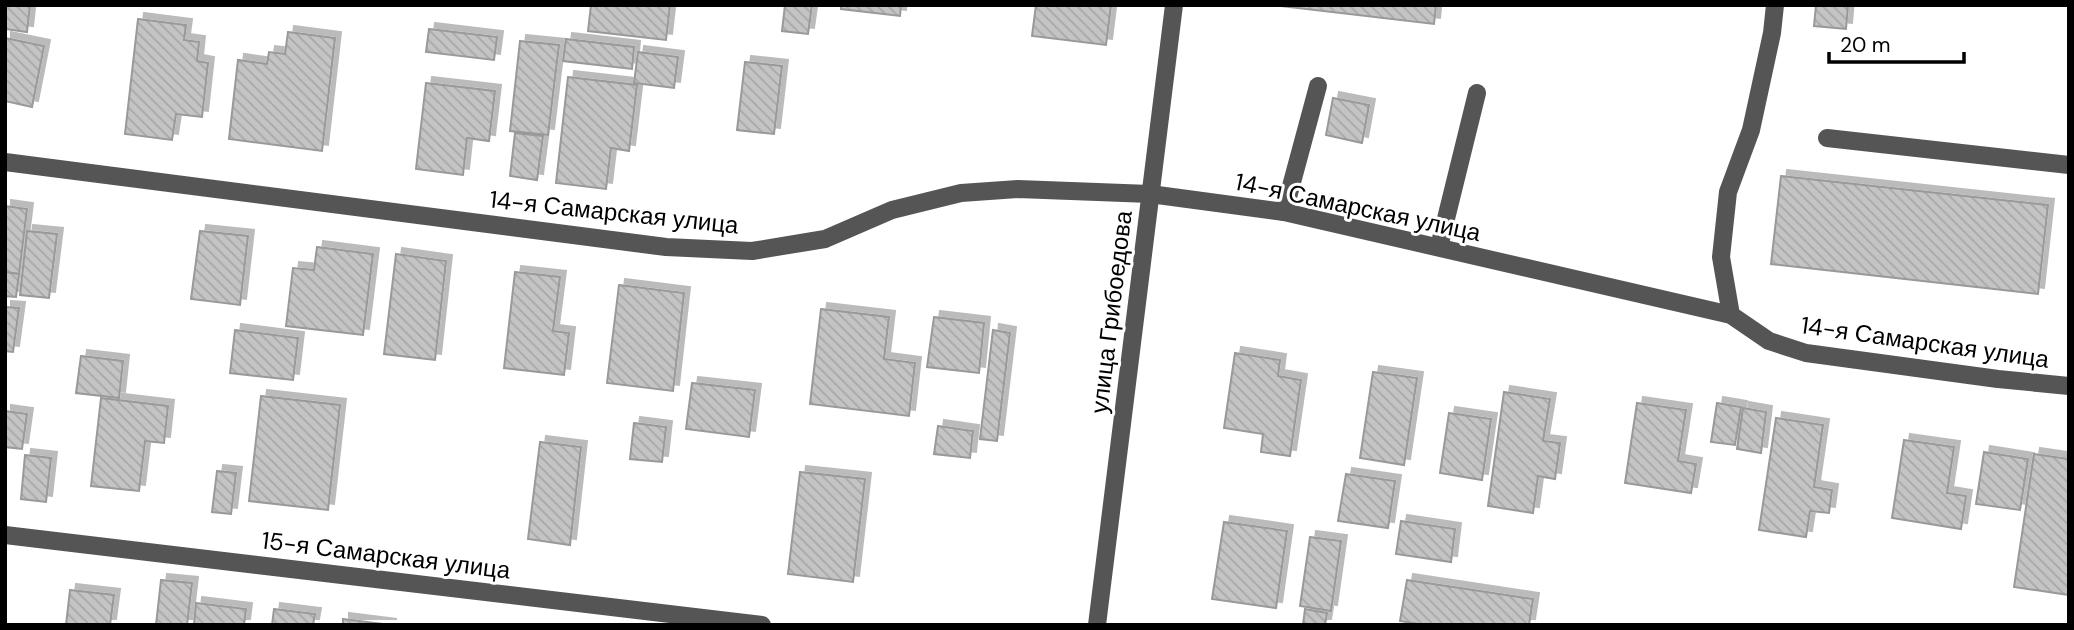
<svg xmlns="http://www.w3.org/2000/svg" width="2074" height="630" viewBox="0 0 2074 630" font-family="'DM Sans',sans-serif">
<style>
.building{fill:url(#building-back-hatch);stroke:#999;stroke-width:2;filter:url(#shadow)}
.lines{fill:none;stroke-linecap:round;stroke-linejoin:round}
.minor{stroke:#555;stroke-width:18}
.labels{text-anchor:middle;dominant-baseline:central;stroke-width:6;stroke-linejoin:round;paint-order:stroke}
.street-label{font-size:24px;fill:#000;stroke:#fff}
</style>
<defs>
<pattern id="building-back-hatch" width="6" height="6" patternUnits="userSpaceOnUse" patternTransform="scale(1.75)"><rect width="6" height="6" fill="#c4c4c4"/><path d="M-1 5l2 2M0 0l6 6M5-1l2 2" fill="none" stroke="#a7a7a7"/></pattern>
<filter id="shadow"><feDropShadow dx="6" dy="-6" stdDeviation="0" flood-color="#0004"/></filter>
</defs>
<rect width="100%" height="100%" fill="#fff"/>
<g class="building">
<path d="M5,5H30L27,32L5,29Z"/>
<path d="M591,5H670L666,40L588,31Z"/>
<path d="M785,5H812L808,34L782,31Z"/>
<path d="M841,5H901L900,16L841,9Z"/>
<path d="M1036,5H1111L1106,45L1032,36Z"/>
<path d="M1272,5H1436L1434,24Z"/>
<path d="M1816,5H1848L1846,29L1814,26Z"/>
<path d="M138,19L186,25L184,40L199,42L197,61L208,63L202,117L176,114L172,140L125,134Z"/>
<path d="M429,29L497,37L494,60L426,52Z"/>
<path d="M288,32L335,38L322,151L229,139L238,60L267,64L269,52L285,54Z"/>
<path d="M5,38L44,46L32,107L5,101Z"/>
<path d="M566,39L634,47L632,69L563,61Z"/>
<path d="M520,41L559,45L548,135L510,131Z"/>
<path d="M638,52L678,57L674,88L634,83Z"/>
<path d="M745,62L782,66L774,134L737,130Z"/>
<path d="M568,77L637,85L629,151L611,148L606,189L556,183Z"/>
<path d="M426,83L495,91L489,141L467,138L463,175L416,169Z"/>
<path d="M1333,98L1369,105L1362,143L1326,135Z"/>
<path d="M515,133L543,136L537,180L510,176Z"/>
<path d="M1781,176L2048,205L2038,294L1771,264Z"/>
<path d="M5,206L27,209L19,274L5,272Z"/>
<path d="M27,231L57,234L49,298L20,295Z"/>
<path d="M200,231L248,236L240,305L191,299Z"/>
<path d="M317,247L373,254L363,335L286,326L293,268L314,270Z"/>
<path d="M396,254L446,261L435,360L384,354Z"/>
<path d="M5,272L19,274L16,297L5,296Z"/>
<path d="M515,272L560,277L553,331L569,333L564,375L504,368Z"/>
<path d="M619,285L684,293L673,391L607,383Z"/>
<path d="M5,307L19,308L13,352L5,351Z"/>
<path d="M821,309L889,317L884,359L915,363L909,416L810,404Z"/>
<path d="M934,317L984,323L979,373L927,367Z"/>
<path d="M235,330L298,338L293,380L230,373Z"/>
<path d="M993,330L1010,333L997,441L980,439Z"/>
<path d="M1235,353L1280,360L1278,376L1301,380L1290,456L1261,452L1263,434L1224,428Z"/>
<path d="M81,356L123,361L119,398L76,393Z"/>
<path d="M1373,372L1417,378L1404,465L1360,458Z"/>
<path d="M692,383L755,390L749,437L686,429Z"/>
<path d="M1504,392L1550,399L1543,441L1560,443L1555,479L1538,476L1533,513L1488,506Z"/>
<path d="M261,396L340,405L328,510L249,501Z"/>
<path d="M101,398L168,406L164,443L145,441L139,491L91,486Z"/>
<path d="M1637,403L1686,410L1678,461L1696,464L1691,493L1625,483Z"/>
<path d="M1717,403L1741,407L1735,445L1711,442Z"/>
<path d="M1743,408L1766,412L1761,453L1737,449Z"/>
<path d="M5,411L27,414L22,449L5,447Z"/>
<path d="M1449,413L1491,419L1482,480L1440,473Z"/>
<path d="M1776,418L1823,425L1814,487L1832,490L1829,513L1810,511L1806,537L1759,530Z"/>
<path d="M634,423L666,427L662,462L630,459Z"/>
<path d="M938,426L973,431L970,458L934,454Z"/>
<path d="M1904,440L1954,447L1947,493L1966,496L1961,529L1892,518Z"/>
<path d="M540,442L581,447L570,545L528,539Z"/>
<path d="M1984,452L2028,459L2020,510L1976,504Z"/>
<path d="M2034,454L2069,459V595L2014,587Z"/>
<path d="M25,455L51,458L46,502L21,499Z"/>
<path d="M217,471L236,473L231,514L212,512Z"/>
<path d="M800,472L865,479L853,582L788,574Z"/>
<path d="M1346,474L1395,481L1388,528L1338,521Z"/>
<path d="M1401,521L1455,529L1451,562L1396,554Z"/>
<path d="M1224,522L1287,531L1276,608L1212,599Z"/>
<path d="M1310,537L1341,541L1331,611L1300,606Z"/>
<path d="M161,580L192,583L187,625H156Z"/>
<path d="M1407,580L1533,599L1529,625H1424L1400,621Z"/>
<path d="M70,590L114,595L110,625H66Z"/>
<path d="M196,603L246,609L244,625H194Z"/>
<path d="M274,609L315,614L313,625H272Z"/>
<path d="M1305,609L1327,613L1325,625H1303Z"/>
<path d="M343,619L391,625H343Z"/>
</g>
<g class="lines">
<g class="minor">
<path d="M1827,138L2069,165"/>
<path d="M5,162L666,247L752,251L825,239L892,210L961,193L1018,189L1150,194L1284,212L1731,315L1769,341L1806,353L1998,379L2069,386"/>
<path d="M1284,212L1318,86"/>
<path d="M1439,247L1477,93"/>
<path d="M1731,315L1721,257L1728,192L1751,130L1772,33L1775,5"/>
<path d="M5,535L762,625"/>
<path d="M1097,625L1174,5"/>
</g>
</g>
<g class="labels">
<g class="street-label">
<text transform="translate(1358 207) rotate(12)">14-я Самарская улица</text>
<text transform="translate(614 212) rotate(6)">14-я Самарская улица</text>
<text transform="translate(1111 312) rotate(-83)">улица Грибоедова</text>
<text transform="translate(1925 342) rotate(8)">14-я Самарская улица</text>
<text transform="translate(386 555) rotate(7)">15-я Самарская улица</text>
</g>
</g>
<rect width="2074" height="630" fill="none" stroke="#000000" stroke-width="14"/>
<path d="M1829 52v10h135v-10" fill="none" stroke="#000000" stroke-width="3.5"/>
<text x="1840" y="52" font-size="21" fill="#000000" stroke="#ffffff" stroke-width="5" paint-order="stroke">20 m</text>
</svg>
